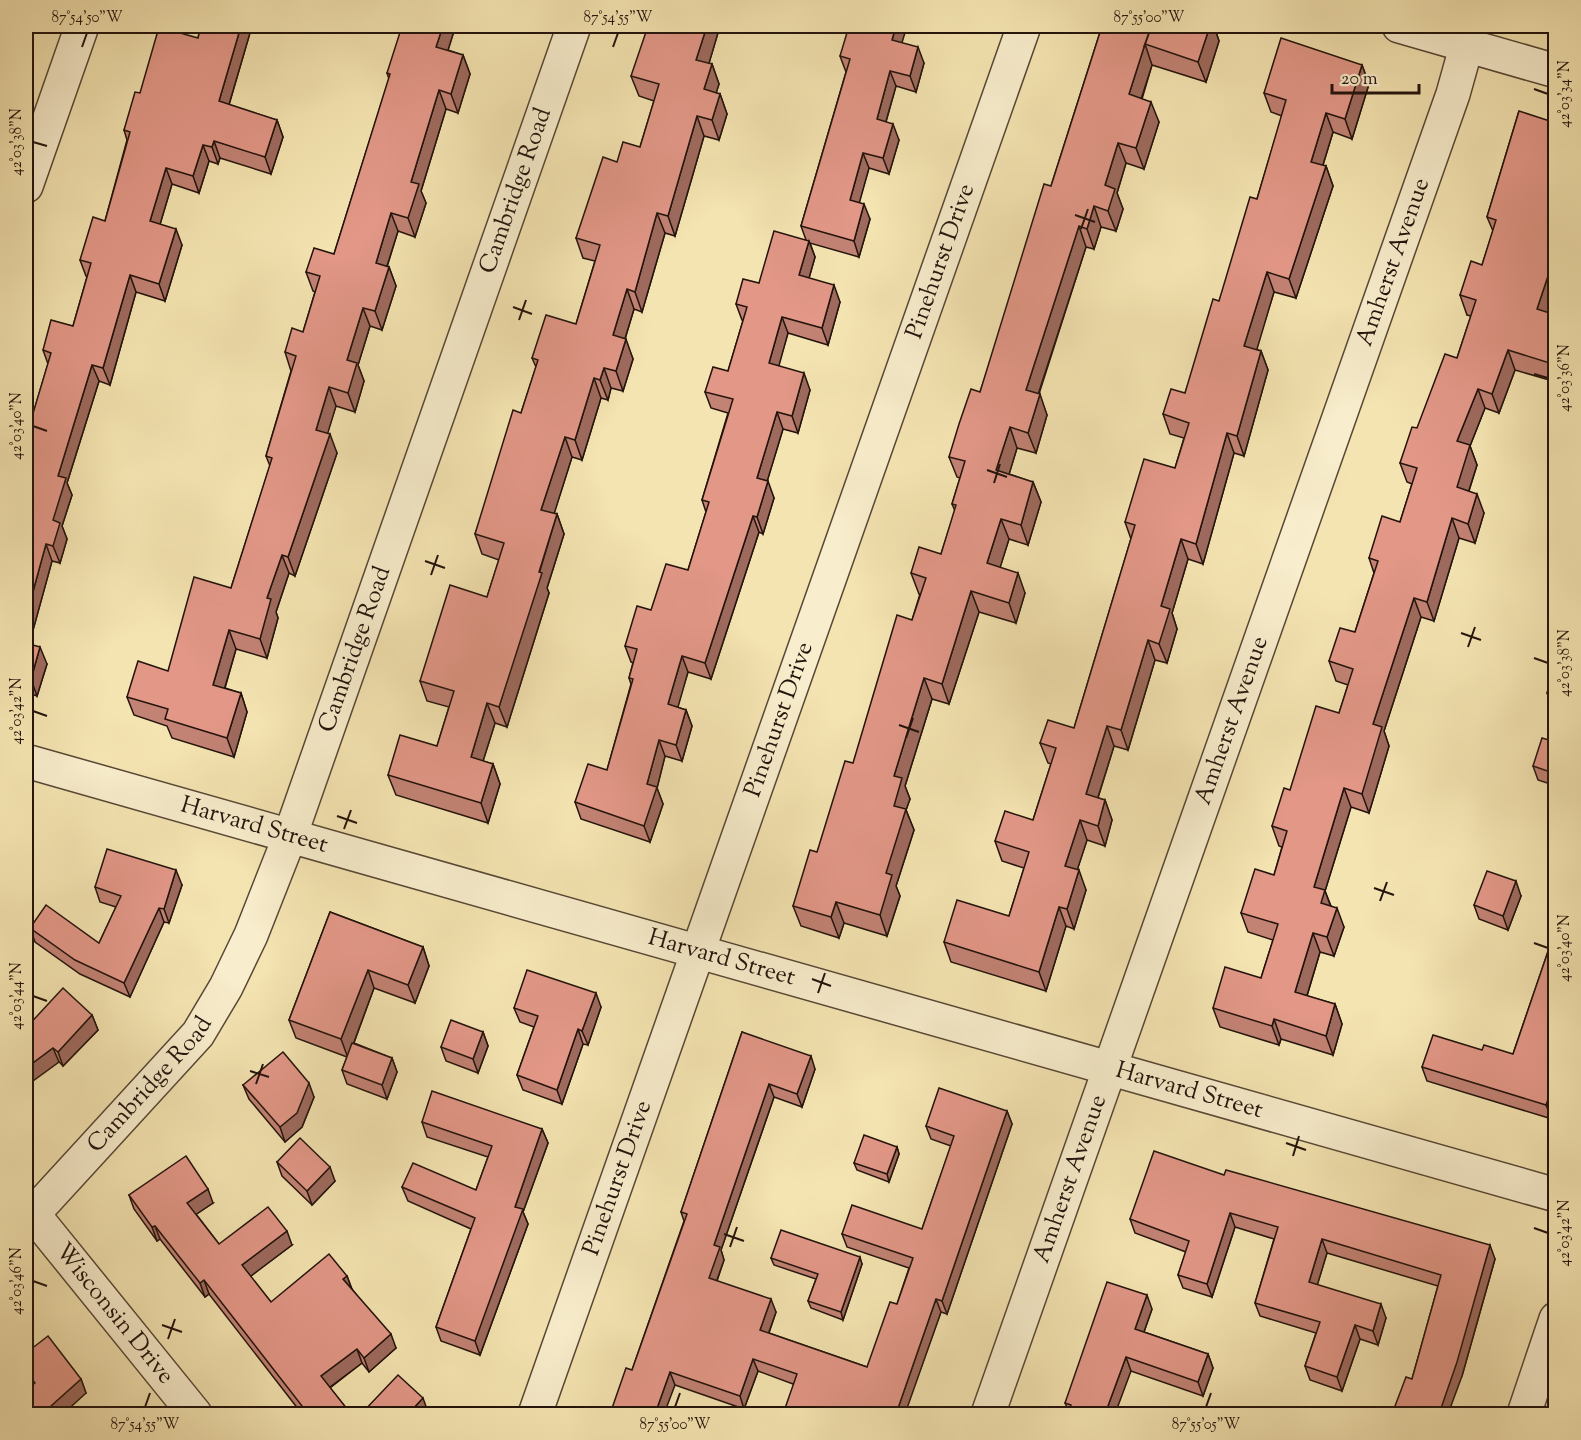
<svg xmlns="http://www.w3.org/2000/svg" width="1581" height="1440" viewBox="0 0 1581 1440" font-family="'Sorts Mill Goudy',serif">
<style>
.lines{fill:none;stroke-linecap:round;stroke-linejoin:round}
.minor-casing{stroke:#574735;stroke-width:36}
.minor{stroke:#f8edcc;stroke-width:33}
.wall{fill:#c28274;stroke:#23130c;stroke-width:1.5}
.shaded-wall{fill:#9e6a5e;stroke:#23130c;stroke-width:1.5}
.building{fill:#e29787;stroke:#23130c;stroke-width:1.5}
.ticks{fill:none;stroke:#23130c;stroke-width:2}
.labels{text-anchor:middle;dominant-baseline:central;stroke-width:4.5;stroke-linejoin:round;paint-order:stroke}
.street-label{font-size:24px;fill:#23130c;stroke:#f8edcc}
.neatline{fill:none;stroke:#23130c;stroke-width:2}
.ticks-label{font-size:15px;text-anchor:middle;fill:#23130c}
</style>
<rect width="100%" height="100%" fill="#f4e4b1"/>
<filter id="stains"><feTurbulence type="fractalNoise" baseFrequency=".00333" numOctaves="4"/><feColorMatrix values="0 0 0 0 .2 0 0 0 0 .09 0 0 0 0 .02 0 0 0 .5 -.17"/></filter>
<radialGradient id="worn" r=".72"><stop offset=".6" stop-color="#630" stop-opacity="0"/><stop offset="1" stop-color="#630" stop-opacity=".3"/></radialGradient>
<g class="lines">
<defs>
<g id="minor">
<path d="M1399,26L1556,71"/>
<path d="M26,186L82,26"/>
<path id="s1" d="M26,761L1556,1195"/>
<path id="s2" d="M195,1414L33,1214L198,1034L226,987L251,935L290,836L574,26"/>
<path id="s3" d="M535,1414L1024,26"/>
<path id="s4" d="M988,1414L1453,94L1472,26"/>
<path d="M1524,1414L1556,1319"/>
</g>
</defs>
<use href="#minor" class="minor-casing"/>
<use href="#minor" class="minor"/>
</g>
<g class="wall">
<path d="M201,26H252L229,105L277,120L283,137L271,174L220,158L218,164L209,161L199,193L172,184L160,224L182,245L165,301L136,292L110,385L99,381L67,483L72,495L62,526L67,539L60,563L52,561L29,644L47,664L37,696L26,692V437L48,364L43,350L73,326L87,277L86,276L80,260L105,221L127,140L124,130L140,93L198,38Z"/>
<path d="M720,26L709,63L712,64L719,84L716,93L720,94L727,114L719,140L704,136L675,236L665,233L642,312L634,309L625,339L633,359L623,391L611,388L608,400L601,398L582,460L572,457L554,513L557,514L564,534L547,588L549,593L507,727L495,723L483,761L493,764L500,784L488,823L396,795L388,775L437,746L449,707L427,701L420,681L487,597L499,560L482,554L475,534L521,413L536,367L532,358L576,324L595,261L583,258L576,238L617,162L640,147L654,101L639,96L631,76Z"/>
<path d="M1102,26H1214L1219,41L1206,82L1152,65L1142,99L1159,122L1144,169L1126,163L1117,193L1123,209L1116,231L1101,227L1094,249L1086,247L1039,394L1047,415L1036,453L1017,448L1009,474L1033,482L1041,502L1028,545L1009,539L1000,567L1025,593L1016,623L979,612L949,704L932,699L905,786L910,799L906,810L914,830L896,886L900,896L887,936L844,923L839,938L801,926L793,906L817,852L912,620L920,594H919L911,573L941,554L955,511L952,504L960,478L957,477L949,457L980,392L1051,186Z"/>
<path d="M454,31L448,50L463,55L470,74L458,113L446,109L421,191L426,203L415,237L398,231L387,267H389L396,286L382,330L370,326L358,365L364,381L355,412L336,406L327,433L337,453L295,576L289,573L276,612L278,618L267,658L236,649L225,688L241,693L247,712L234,757L172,738L167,726L134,715L127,697L168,671L231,588L270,466L266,456L291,371L285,352L303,332L315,292L313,291L306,272L334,254L389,79L387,73Z"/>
<path d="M902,43L924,63L916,92L896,86L886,122L899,140L889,174L869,168L859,202L870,219L859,257L810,243L815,257L809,278L840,302L828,345L788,333L778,366L810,390L798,433L783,429L767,481L774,498L763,534L759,532L711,679L688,672L677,707L686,710L692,726L682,761L665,756L657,788L663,804L650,842L581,819L575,802L607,770L631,684L629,678L633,663L631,662L625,646L651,610L688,570L706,512L702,500L728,413L711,408L705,392L728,371L743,321L742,320L736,304L806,240L801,226L846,72L840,56Z"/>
<path d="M1362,65L1369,84L1352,139L1333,132L1323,165L1326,166L1333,186L1296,298L1274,292L1256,349L1261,351L1268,370L1244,456L1234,453L1203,564L1188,559L1172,613L1177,629L1167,663L1155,660L1128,750L1114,746L1098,798L1105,800L1112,820L1105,846L1087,840L1077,870L1086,890L1074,929L1066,926L1046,991L951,962L944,942L1009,916L1024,868L1002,861L995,841L1033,820L1051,764L1048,763L1040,743L1074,728L1131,539L1125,522L1175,468L1184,438L1170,434L1163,414L1185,393L1257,199L1282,116L1271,112L1264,93Z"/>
<path d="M1519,111L1549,313L1556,315V382L1515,370L1499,413L1485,408L1470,446L1477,465L1469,491L1484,513L1475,543L1459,538L1434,621L1421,617L1384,731L1389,746L1369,813L1351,807L1325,891L1331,906L1344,927L1334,956L1320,952L1307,996L1335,1004L1342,1024L1333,1055L1281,1039L1279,1045L1220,1027L1213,1008L1261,978L1273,940L1248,932L1241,913L1274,875L1282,847L1279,846L1272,826L1290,790L1339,713L1348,685L1336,681L1329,661L1355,632L1374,573L1369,558L1400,522L1412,484L1407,482L1400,463L1417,428L1457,358L1471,316L1467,315L1460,295L1482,265L1493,231L1487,217Z"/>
<path d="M1556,670V709L1553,708L1547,693Z"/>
<path d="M1556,742V786L1538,780L1533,766Z"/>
<path d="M182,885L169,923L164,922L130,997L80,974L35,942L30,928L99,943L116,907L100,902L95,887Z"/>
<path d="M1521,896L1508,930L1479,919L1474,905Z"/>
<path d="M330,912L423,947L429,966L415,1003L374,988L354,1043L392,1058L397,1072L387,1099L347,1084L342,1070L347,1057L296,1038L289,1020Z"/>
<path d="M1556,928V1107L1552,1119L1427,1081L1422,1067L1513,1054Z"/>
<path d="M601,1007L588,1045L583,1044L562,1104L523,1090L517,1075L534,1027L520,1022L514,1008Z"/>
<path d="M92,1015L98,1030L63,1066L26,1028Z"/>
<path d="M483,1032L488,1046L478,1073L446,1061L441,1047Z"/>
<path d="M742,1032L815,1069L802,1107L774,1097L721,1250L724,1260L717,1281L776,1312L769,1333L867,1367L897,1304L909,1268L847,1247L842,1234L922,1229L951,1146L931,1139L926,1126L1007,1111L1012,1124L947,1314L941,1312L910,1398L793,1384L758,1371L744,1409L632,1370L684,1221L681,1212Z"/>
<path d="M243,1085L314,1097L302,1127L285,1142L249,1099Z"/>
<path d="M422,1122L542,1129L548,1143L523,1212L528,1224L480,1355L441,1341L436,1327L471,1229L408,1201L402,1187L476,1190L488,1157L427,1137Z"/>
<path d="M897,1147L899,1154L889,1182L857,1170L854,1163Z"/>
<path d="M277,1162L335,1181L312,1205L282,1176Z"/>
<path d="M1224,1175L1495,1259L1462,1376L1412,1379L1438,1286L1327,1253L1317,1285L1386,1318L1378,1345L1360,1339L1342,1391L1310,1380L1305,1366L1316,1333L1260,1316L1255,1303L1274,1239L1235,1227L1212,1297L1183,1288L1178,1275L1186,1252L1135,1233L1130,1219Z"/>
<path d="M129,1195L213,1203L196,1214L219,1244L292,1245L250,1276L271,1302L347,1276L352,1289L396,1348L369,1372L362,1363L330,1388L351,1414H302L209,1294L205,1297L160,1239L157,1241L134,1209Z"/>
<path d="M771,1258L862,1264L843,1320L811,1308L808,1301L816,1279L774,1265Z"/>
<path d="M1152,1309L1144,1332L1208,1354L1213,1368L1203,1396L1131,1371L1069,1412L1065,1403Z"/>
<path d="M26,1353L81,1379L86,1393L31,1386L26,1379Z"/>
</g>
<g class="shaded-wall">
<path d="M241,26H252L225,118L219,101Z"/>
<path d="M443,26H452L454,31L443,66L436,47Z"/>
<path d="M707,26H720L704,80L696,60Z"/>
<path d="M896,26H907L898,56L892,40Z"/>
<path d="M1210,26H1214L1219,41L1206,82L1198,62Z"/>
<path d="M1145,44L1152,65L1136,115L1129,94Z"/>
<path d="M918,47L924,63L916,92L910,76Z"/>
<path d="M463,55L470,74L458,113L451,94Z"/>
<path d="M712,64L719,84L711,109L704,89Z"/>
<path d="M1362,65L1369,84L1352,139L1345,119Z"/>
<path d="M890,71L896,86L882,135L877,119Z"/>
<path d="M439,90L446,109L421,191L426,203L415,237L408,218L411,182Z"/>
<path d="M720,94L727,114L719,140L712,120Z"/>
<path d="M1151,102L1159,122L1144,169L1136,148Z"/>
<path d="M1326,113L1333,132L1318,181L1311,162Z"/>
<path d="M697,116L704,136L675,236L668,216Z"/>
<path d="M277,120L283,137L271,174L265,157Z"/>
<path d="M893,124L899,140L889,174L883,158Z"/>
<path d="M214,141L220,158L218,164L212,147Z"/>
<path d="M1118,143L1126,163L1117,193L1123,209L1116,231L1108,211L1105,185Z"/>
<path d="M203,145L209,161L199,193L193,176Z"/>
<path d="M863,153L869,168L856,215L850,200Z"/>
<path d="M1326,166L1333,186L1296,298L1289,279Z"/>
<path d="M166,168L172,184L156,238L150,221Z"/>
<path d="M864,204L870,219L859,257L854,241Z"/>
<path d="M1094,206L1101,227L1094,249L1087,229Z"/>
<path d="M391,213L398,231L382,282L376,263Z"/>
<path d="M657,213L665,233L642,312L635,292Z"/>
<path d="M1079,226L1086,247L1033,410L1026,390Z"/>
<path d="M176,229L182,245L165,301L159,284Z"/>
<path d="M809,241L815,257L805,292L799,275Z"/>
<path d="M1556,252V293L1544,328L1537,309Z"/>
<path d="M389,267L396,286L382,330L375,311Z"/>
<path d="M1267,272L1274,292L1252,366L1244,346Z"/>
<path d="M130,275L136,292L110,385L103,368Z"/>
<path d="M834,285L840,302L828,345L822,328Z"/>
<path d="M627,289L634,309L620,355L613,335Z"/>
<path d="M363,308L370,326L358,365L364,381L355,412L348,393L347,360Z"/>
<path d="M782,317L788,333L775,380L769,363Z"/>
<path d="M626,339L633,359L623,391L616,371Z"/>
<path d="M1508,350L1515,370L1499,413L1492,394Z"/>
<path d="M1261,351L1268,370L1244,456L1237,436Z"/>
<path d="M92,365L99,381L67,483L72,495L62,526L67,539L60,563L53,546V520L58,476Z"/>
<path d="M604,368L611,388L608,400L600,380Z"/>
<path d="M804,373L810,390L798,433L792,416Z"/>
<path d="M594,378L601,398L582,460L575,440Z"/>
<path d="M329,387L336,406L323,449L316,430Z"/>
<path d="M1478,389L1485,408L1470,446L1477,465L1464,506L1457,487V441Z"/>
<path d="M1040,394L1047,415L1036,453L1028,433Z"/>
<path d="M777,412L783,429L763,495L757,478Z"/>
<path d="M1010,427L1017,448L1004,491L996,470Z"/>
<path d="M1227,433L1234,453L1203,564L1196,544Z"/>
<path d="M330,434L337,453L295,576L288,557Z"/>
<path d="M565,437L572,457L549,530L541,510Z"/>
<path d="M768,481L774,498L763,534L757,517Z"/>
<path d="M1033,482L1041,502L1028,545L1021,525Z"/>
<path d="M1477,494L1484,513L1475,543L1468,524Z"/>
<path d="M557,514L564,534L547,588L549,593L507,727L499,707Z"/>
<path d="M753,516L759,532L711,679L705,663Z"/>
<path d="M1452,518L1459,538L1434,621L1427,602Z"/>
<path d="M1001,519L1009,539L995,584L987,563Z"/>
<path d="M1181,539L1188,559L1172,613L1177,629L1167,663L1159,644L1161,606Z"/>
<path d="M46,544L52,561L26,656V617Z"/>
<path d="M282,555L289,573L276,612L278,618L267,658L260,639L267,598Z"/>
<path d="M1018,573L1025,593L1016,623L1009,603Z"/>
<path d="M971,591L979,612L949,704L942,684Z"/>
<path d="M1414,598L1421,617L1384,731L1389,746L1369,813L1362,794L1373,724Z"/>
<path d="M229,630L236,649L220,704L213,685Z"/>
<path d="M1148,640L1155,660L1128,750L1121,730Z"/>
<path d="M40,647L47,664L37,696L31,679Z"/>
<path d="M682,656L688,672L674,721L668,704Z"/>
<path d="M924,678L932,699L905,786L910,799L906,810L914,830L896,886L900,896L887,936L880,915L886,873L894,806V776Z"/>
<path d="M241,693L247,712L234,757L227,738Z"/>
<path d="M487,703L495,723L478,777L471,757Z"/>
<path d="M686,710L692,726L682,761L676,745Z"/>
<path d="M1107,726L1114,746L1093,813L1086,794Z"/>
<path d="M659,740L665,756L657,788L663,804L650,842L644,826L647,784Z"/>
<path d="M493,764L500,784L488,823L481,803Z"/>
<path d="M1344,788L1351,807L1325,891L1332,910L1328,923L1314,887Z"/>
<path d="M1105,800L1112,820L1105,846L1098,826Z"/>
<path d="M1080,820L1087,840L1072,886L1065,866Z"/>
<path d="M176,870L182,885L169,923L164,909Z"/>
<path d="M1079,870L1086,890L1074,929L1067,909Z"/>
<path d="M1516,881L1521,896L1508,930L1503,916Z"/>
<path d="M836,902L844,923L839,938L831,917Z"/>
<path d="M1059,907L1066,926L1046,991L1039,972Z"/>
<path d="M159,908L164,922L130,997L124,983Z"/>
<path d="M1337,908L1344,927L1334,956L1327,937Z"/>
<path d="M1313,933L1320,952L1302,1012L1295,992Z"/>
<path d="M423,947L429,966L415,1003L408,985Z"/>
<path d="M368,970L374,988L348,1058L341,1039Z"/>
<path d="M596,993L601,1007L588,1045L582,1031Z"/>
<path d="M1335,1004L1342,1024L1333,1055L1326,1036Z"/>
<path d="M92,1015L98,1030L63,1066L58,1052Z"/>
<path d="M1274,1019L1281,1039L1279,1045L1272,1026Z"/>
<path d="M578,1029L583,1044L562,1104L557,1090Z"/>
<path d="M483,1032L488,1046L478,1073L473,1059Z"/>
<path d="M53,1048L59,1062L26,1086V1068Z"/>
<path d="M811,1056L815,1069L802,1107L797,1094Z"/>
<path d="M392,1058L397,1072L387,1099L382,1085Z"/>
<path d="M1556,1078V1107L1552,1119L1546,1105Z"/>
<path d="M309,1083L314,1097L302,1127L285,1142L280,1127Z"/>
<path d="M769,1084L774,1097L721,1250L724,1260L713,1291L709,1278L714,1245Z"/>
<path d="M1007,1111L1012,1124L947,1314L942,1301Z"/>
<path d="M542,1129L548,1143L523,1212L528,1224L480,1355L475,1341L515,1207Z"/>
<path d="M897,1147L899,1154L889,1182L887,1174Z"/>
<path d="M330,1167L335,1181L312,1205L307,1191Z"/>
<path d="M208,1189L213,1203L192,1217L187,1203Z"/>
<path d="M1230,1213L1235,1227L1212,1297L1207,1284Z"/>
<path d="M155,1226L160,1239L157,1241L152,1227Z"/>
<path d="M287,1231L292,1245L247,1279L242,1265Z"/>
<path d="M1322,1239L1327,1253L1314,1296L1309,1282Z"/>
<path d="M1490,1245L1495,1259L1462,1376L1448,1414H1439Z"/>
<path d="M860,1257L862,1264L843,1320L841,1312Z"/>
<path d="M347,1276L352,1290L343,1279Z"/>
<path d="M204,1280L209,1294L205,1297L200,1283Z"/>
<path d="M1147,1295L1152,1309L1140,1343L1135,1329Z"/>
<path d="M771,1299L776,1312L765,1343L760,1330Z"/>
<path d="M936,1299L941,1312L905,1414H896Z"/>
<path d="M1381,1304L1386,1318L1378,1345L1373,1331Z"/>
<path d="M1355,1325L1360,1339L1342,1391L1337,1377Z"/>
<path d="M391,1334L396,1348L369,1372L364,1358Z"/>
<path d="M357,1349L362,1363L326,1390L321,1376Z"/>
<path d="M1208,1354L1213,1368L1203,1396L1198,1382Z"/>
<path d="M1126,1357L1131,1371L1115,1414H1105Z"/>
<path d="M753,1359L758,1371L744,1409L740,1396Z"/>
<path d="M670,1372L675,1385L664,1414H655Z"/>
<path d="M81,1379L86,1393L63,1414H42Z"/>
<path d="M423,1398L428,1412L426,1414H408Z"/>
</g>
<g class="building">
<path d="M201,26H241L219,101L277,120L265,157L214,141L212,147L203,145L193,176L166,168L150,221L176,229L159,284L130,275L103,368L92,365L58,476L66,478L53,520L60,523L53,546L46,544L26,617V437L51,353L43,350L51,320L73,326L91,263L80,260L93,217L105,221L130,132L124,130L135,92L140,93L159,27L198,38Z"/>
<path d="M402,26H443L436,47L463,55L451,94L439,90L411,182L419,184L408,218L391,213L376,263L389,267L375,311L363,308L347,360L357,363L348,393L329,387L316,430L330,434L288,557L282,555L267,598L271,599L260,639L229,630L213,685L241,693L227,738L165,719L168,709L127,697L138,661L168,671L194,577L231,588L272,458L266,456L296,356L285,352L292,328L303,332L320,276L306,272L314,248L334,254L390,74L387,73Z"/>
<path d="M648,26H707L696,60L712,64L704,89L720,94L712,120L697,116L668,216L657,213L635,292L627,289L613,335L626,339L616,371L604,368L600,380L594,378L575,440L565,437L541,510L557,514L539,572L542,573L499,707L487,703L471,757L493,764L481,803L388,775L400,735L437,746L454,691L420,681L450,585L487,597L504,543L475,534L513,410L521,413L538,360L532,358L546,315L576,324L600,245L576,238L603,157L617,162L623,142L640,147L659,84L631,76Z"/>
<path d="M849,26H896L892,40L918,47L910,76L890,71L877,119L893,124L883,158L863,153L850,200L864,204L854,241L801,226L850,59L840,56Z"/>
<path d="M1102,26H1210L1198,62L1145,44L1129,94L1151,102L1136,148L1118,143L1105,185L1115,189L1108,211L1094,206L1087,229L1079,226L1026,390L1040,394L1028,433L1010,427L996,470L1033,482L1021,525L1001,519L987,563L1018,573L1009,603L971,591L942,684L924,678L894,776L902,778L894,806L906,809L886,873L892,875L880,915L836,902L831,917L793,906L810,850L817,852L845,761L853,763L897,615L912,620L926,578L911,573L919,547L941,554L956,505L952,504L965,461L949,457L959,424L971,389L980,392L1044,184L1051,186Z"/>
<path d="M1281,38L1362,65L1345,119L1326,113L1311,162L1326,166L1289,279L1267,272L1244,346L1261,351L1237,436L1227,433L1196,544L1181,539L1161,606L1170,609L1159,644L1148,640L1121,730L1107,726L1086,794L1105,800L1098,826L1080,820L1065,866L1079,870L1067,909L1059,907L1039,972L944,942L957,900L1009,916L1029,852L995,841L1005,811L1033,820L1056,748L1040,743L1048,720L1074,728L1135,525L1125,522L1144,459L1175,468L1189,423L1163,414L1171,389L1185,393L1213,299L1219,301L1250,197L1257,199L1286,100L1264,93Z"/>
<path d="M1519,111L1556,123V137L1554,140H1556V252L1537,309L1556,315V365L1508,350L1492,394L1478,389L1457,441L1470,445L1457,487L1477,494L1468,524L1452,518L1427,602L1414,598L1373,724L1382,727L1362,794L1344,788L1314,887L1325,890L1321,903L1337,908L1327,937L1313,933L1295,992L1335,1004L1326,1036L1274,1019L1272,1026L1213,1008L1225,967L1261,978L1278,924L1241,913L1255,869L1274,875L1287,831L1272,826L1284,788L1290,790L1316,706L1339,713L1353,669L1329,661L1340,628L1355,632L1378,561L1369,558L1382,516L1400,522L1417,468L1400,463L1412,427L1417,428L1445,354L1457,358L1476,300L1460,295L1471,261L1482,265L1496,220L1487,217Z"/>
<path d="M774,231L809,241L799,275L834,285L822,328L782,317L769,363L804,373L792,416L777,412L757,478L768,481L757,517L753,516L705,663L682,656L668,704L686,710L676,745L659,740L647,784L657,787L644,826L575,802L588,764L607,770L633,679L629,678L637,649L625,646L637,606L651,610L666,564L688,570L709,502L702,500L733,399L705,392L713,367L728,371L747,307L736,304L743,279L759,283Z"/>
<path d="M26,643L40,647L31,679L26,677Z"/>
<path d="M1556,670V696L1547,693Z"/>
<path d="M1542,738L1556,742V774L1533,766Z"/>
<path d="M107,849L176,870L164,909L159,908L124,983L75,960L30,928L46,905L99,943L121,896L95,887Z"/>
<path d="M1487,871L1516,881L1503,916L1474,905Z"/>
<path d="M330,912L423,947L408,985L368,970L341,1039L289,1020Z"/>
<path d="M1556,928V1058L1552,1067L1556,1068V1078L1546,1105L1422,1067L1433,1035L1482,1050L1484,1045L1513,1054Z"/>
<path d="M527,970L596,993L582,1031L578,1029L557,1090L517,1075L538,1016L514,1008Z"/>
<path d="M63,988L92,1015L58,1052L53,1048L26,1068V1028Z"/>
<path d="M451,1020L483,1032L473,1059L441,1047Z"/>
<path d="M742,1032L811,1056L797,1094L769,1084L714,1245L720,1247L709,1278L771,1299L760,1330L867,1367L890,1302L897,1304L913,1258L842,1234L852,1205L922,1229L954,1136L926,1126L939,1088L1007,1111L942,1301L936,1299L896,1414H783L797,1374L753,1359L740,1396L670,1372L655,1414H658H610L626,1368L632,1370L687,1214L681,1212Z"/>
<path d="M352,1043L392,1058L382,1085L342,1070Z"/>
<path d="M283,1052L309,1083L297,1113L280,1127L243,1085Z"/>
<path d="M432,1091L542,1129L515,1207L523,1209L475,1341L436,1327L475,1218L402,1187L413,1163L476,1190L492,1146L422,1122Z"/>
<path d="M864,1135L897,1147L887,1174L854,1163Z"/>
<path d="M300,1138L330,1167L307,1191L277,1162Z"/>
<path d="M1154,1151L1224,1175L1226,1170L1490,1245L1457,1362L1439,1414H1392L1406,1377L1412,1379L1441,1275L1322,1239L1309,1282L1381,1304L1373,1331L1355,1325L1337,1377L1305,1366L1320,1322L1255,1303L1278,1227L1230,1213L1207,1284L1178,1275L1189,1241L1130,1219Z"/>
<path d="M186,1156L208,1189L187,1203L219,1244L268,1207L287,1231L242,1265L271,1302L329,1254L347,1276L343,1279L391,1334L364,1358L357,1349L321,1376L351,1414H302L306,1411L204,1280L200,1283L155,1226L152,1227L129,1195Z"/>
<path d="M781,1230L860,1257L841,1312L808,1301L818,1274L771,1258Z"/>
<path d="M1107,1282L1147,1295L1135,1329L1208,1354L1198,1382L1126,1357L1105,1414H1068L1071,1405L1065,1403Z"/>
<path d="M48,1336L81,1379L42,1414H26V1391L35,1383L26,1371V1353Z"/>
<path d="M398,1375L423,1398L408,1414H361Z"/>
<path d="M106,1411L109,1414H102Z"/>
</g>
<path class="ticks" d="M82,47L87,33M613,47L618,33M1144,47L1149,33M1534,89L1548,94M33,142L47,146M1075,215L1095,222M1081,229L1088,209M513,307L532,314M519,320L526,300M1534,374L1548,378M33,426L47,431M987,470L1007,477M994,483L1000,464M425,561L445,568M431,575L438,555M1461,633L1481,640M1468,647L1475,627M1534,658L1548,663M33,711L47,716M899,725L919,732M906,738L913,718M337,816L357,823M344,829L351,810M1374,888L1394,895M1380,901L1387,882M1534,943L1548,948M812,979L831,986M818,993L825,973M33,996L47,1001M250,1071L269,1077M256,1084L263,1064M1286,1143L1306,1150M1293,1156L1299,1136M1534,1228L1548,1233M724,1234L744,1241M730,1247L737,1227M33,1281L47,1286M162,1325L182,1332M168,1339L175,1319M145,1407L150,1393M675,1407L680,1393M1206,1407L1211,1393"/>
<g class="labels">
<g class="street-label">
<text stroke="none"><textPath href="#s2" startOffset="1404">Cambridge Road</textPath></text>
<text stroke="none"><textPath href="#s3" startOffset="1222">Pinehurst Drive</textPath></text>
<text stroke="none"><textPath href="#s4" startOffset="1221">Amherst Avenue</textPath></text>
<text stroke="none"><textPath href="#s2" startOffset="918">Cambridge Road</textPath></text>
<text stroke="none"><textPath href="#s4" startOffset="735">Amherst Avenue</textPath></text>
<text stroke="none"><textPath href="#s3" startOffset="736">Pinehurst Drive</textPath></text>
<text stroke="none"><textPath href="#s1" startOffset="237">Harvard Street</textPath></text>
<text stroke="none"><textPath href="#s1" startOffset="723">Harvard Street</textPath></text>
<text stroke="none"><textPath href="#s2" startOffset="432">Cambridge Road</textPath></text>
<text stroke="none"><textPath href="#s1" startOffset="1209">Harvard Street</textPath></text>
<text stroke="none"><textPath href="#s3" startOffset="250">Pinehurst Drive</textPath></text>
<text stroke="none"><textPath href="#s4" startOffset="249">Amherst Avenue</textPath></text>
<text transform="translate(114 1314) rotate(51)">Wisconsin Drive</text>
</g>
</g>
<rect width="1581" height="1440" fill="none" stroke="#f4e4b1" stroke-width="66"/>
<path d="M1332 84v9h87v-9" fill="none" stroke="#23130c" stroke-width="3"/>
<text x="1341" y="84" font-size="18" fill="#23130c" stroke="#f8edcc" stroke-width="4.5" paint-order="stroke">20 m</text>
<rect x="33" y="33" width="1515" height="1374" class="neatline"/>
<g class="ticks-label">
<text x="87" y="22">87°54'50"W</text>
<text x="618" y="22">87°54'55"W</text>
<text x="1149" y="22">87°55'00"W</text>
<text transform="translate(1564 94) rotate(-90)" y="5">42°03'34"N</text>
<text transform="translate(16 142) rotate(-90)" y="5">42°03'38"N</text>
<text transform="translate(1564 378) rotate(-90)" y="5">42°03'36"N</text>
<text transform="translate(16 426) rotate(-90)" y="5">42°03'40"N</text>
<text transform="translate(1564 663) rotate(-90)" y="5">42°03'38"N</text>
<text transform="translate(16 711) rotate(-90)" y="5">42°03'42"N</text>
<text transform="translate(1564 948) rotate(-90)" y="5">42°03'40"N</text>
<text transform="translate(16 996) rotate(-90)" y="5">42°03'44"N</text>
<text transform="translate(1564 1233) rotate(-90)" y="5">42°03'42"N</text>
<text transform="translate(16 1281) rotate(-90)" y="5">42°03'46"N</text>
<text x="145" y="1429">87°54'55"W</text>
<text x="675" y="1429">87°55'00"W</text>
<text x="1206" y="1429">87°55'05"W</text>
</g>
<rect width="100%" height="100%" filter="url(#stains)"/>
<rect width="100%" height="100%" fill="url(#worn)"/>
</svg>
